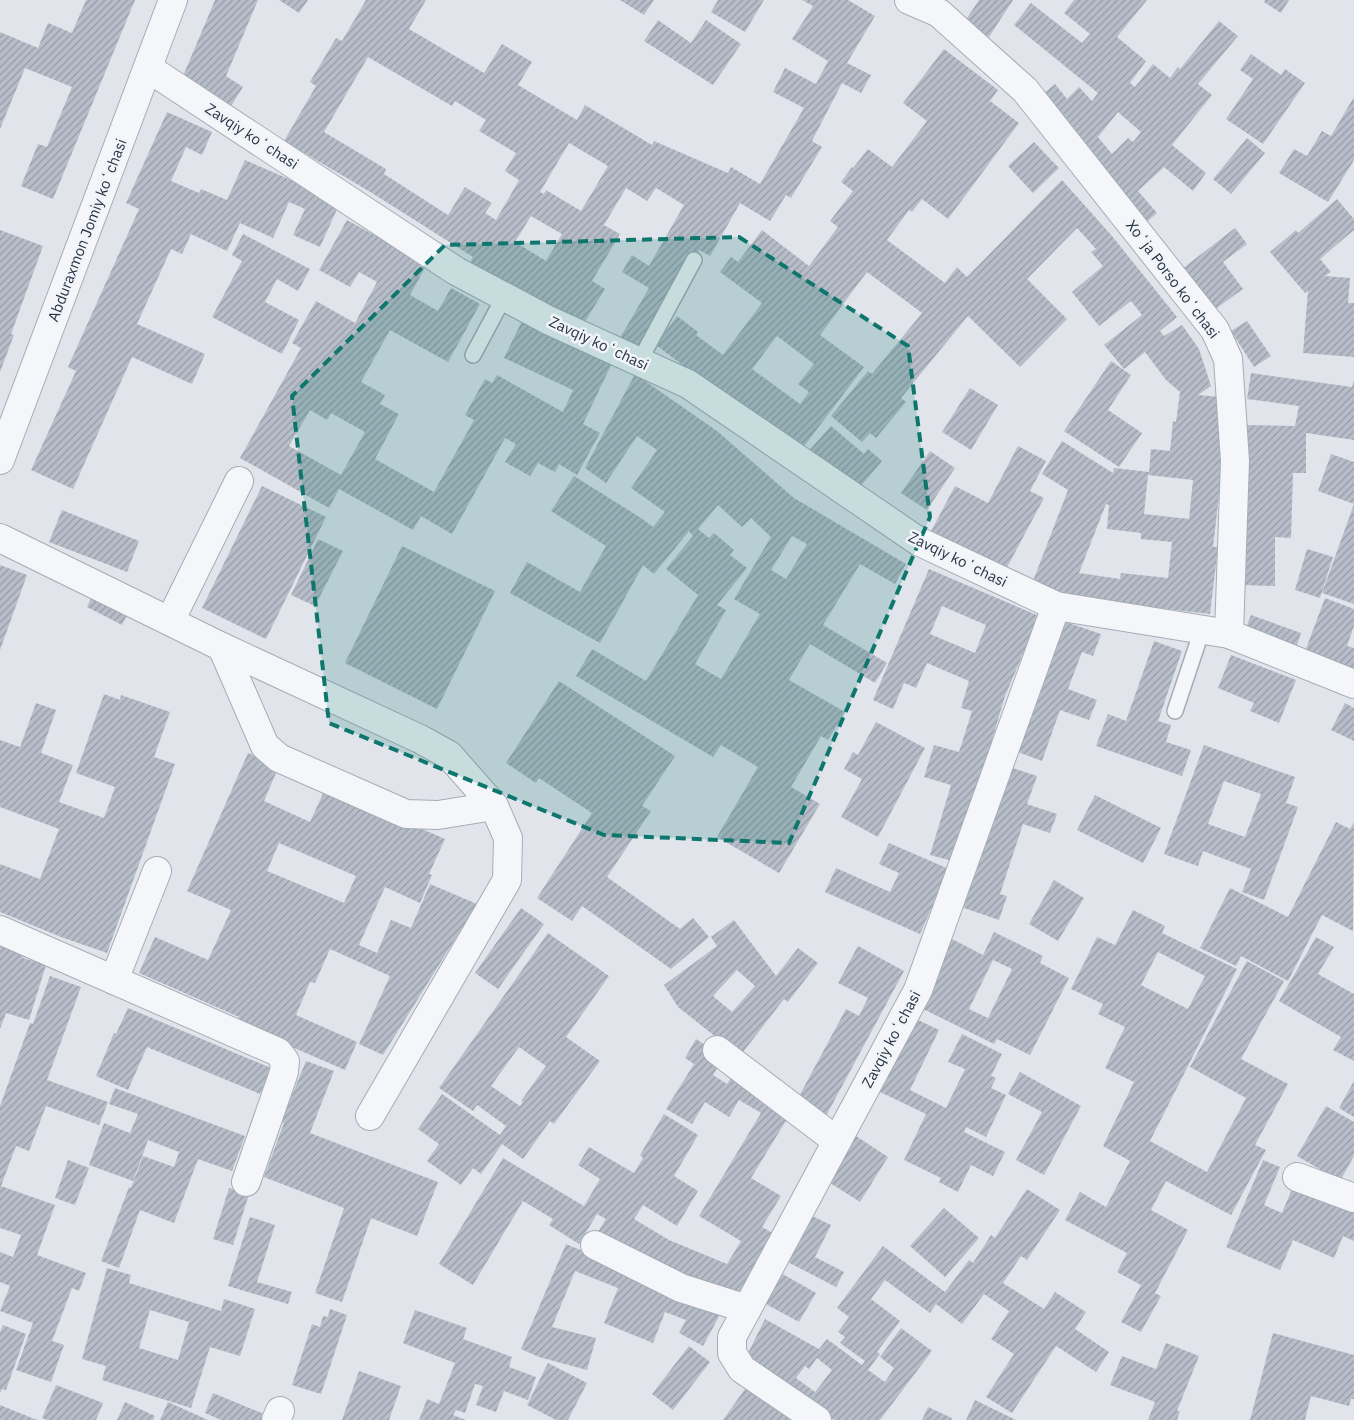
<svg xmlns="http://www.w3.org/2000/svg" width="1354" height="1420" viewBox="0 0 1354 1420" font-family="'IBM Plex Sans',sans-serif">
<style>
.building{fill:url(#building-hatch);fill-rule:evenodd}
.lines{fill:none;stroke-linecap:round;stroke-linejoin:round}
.lane-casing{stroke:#a6acb6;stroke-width:18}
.street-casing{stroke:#a6acb6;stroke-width:30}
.lane{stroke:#f4f6f9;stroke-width:15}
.street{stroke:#f4f6f9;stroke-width:28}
.marked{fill:#0f766e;fill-opacity:0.2;stroke:#0f766e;stroke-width:4;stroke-dasharray:10 6;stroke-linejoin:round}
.labels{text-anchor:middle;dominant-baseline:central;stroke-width:5;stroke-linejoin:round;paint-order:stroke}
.street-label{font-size:15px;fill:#283344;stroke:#f1f4f8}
</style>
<defs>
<pattern id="building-hatch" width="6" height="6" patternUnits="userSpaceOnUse" patternTransform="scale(1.25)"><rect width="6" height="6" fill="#b8bec9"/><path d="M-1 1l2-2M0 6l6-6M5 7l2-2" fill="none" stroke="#969ba5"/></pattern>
</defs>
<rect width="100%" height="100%" fill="#e1e5eb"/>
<g class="building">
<path d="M86,0H135L53,199L21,186L38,144L47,147L72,87L25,68L0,129V32L38,48L48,23L72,33Z"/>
<path d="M215,0H258L226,76L243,87L231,106L183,76Z"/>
<path d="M279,0H308L299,13Z"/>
<path d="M366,0H426L409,29L484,73L502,44L532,62L518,85L577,120L585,105L652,145L654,141L728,173L731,167L760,184L804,108L773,92L785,68L816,84L828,61L792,39L813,6L802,0H848L875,16L847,63L871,75L861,93L842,83L812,141L822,147L791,198L786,195L770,221L740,203L710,256L699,250L641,350L620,338L649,288L622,272L632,255L649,266L684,205L656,188L647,201L626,188L604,225L620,234L592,281L605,289L581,328L468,267L473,257L372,193L284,141L316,86L310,82L336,38L342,41ZM368,57L452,106L455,101L486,120L479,131L516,153L505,171L519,180L496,220L485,213L492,203L465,187L448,215L384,174L386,169L324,132ZM569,143L608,166L581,211L546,190L544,194L540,192ZM531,216L562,234L546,261L515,242Z"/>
<path d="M620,0H654L644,15Z"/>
<path d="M718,0H764L745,32L711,12Z"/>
<path d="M979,0H1013L989,37L965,21Z"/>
<path d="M1074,0H1147L1117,37L1146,61L1130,83L1135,87L1153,64L1170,78L1178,67L1180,69L1219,21L1238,36L1198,84L1212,95L1172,145L1206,173L1193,191L1164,167L1138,191L1157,213L1142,226L1038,98L1055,84L1067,99L1079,87L1092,101L1098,93L1014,25L1031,3L1082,43L1090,34L1064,13ZM1118,112L1141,132L1133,142L1128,138L1112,154L1098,137Z"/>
<path d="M1265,0H1289L1281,13L1264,2Z"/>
<path d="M658,20L691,43L706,20L741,44L713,85L644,41Z"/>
<path d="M944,49L998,90L990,101L1019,123L948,219L922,199L912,212L909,210L887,240L945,283L957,267L967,277L1062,180L1112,236L1177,317L1160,331L1164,336L1182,325L1199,349L1211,386L1198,395L1222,397L1227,428L1213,547H1218L1210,614L1082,599L1031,586L1068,490L1042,474L1062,441L1113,473L1114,468L1149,472L1151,449L1170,451L1173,421L1176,422L1180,392L1166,380L1145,352L1124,369L1104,345L1142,315L1131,301L1099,326L1072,292L1103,266L1091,252L1096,249L1077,228L1027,279L1067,319L1020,367L968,316L901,398L906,402L876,438L870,433L862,442L831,416L868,371L872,374L922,313L867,272L820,335L864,367L799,453L656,345L677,316L698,332L696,335L723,355L762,303L720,272L731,257L738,262L762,230L809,266L838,227L830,221L853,191L841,182L852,167L853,168L868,149L892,167L927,121L903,103ZM777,336L814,364L798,384L809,392L800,404L752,369ZM1148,475L1193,480L1189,519L1144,514ZM1106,504L1109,505L1107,529L1141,533V539L1172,542L1168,578L1121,573L1120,579L1079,573Z"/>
<path d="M1251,54L1281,75L1285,69L1305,83L1263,144L1226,119L1253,79L1240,70Z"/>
<path d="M1354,97V160L1328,202L1279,173L1294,149L1307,156L1322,131L1331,136Z"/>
<path d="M167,112L212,132L202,155L186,147L171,181L199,193L201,189L227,200L245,160L298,183L338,207L320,247L293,235L305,209L289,202L273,238L240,223L227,251L191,234L182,254L171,249L137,324L205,354L192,384L132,357L73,489L31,470L76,371L68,367L139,209L126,203Z"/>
<path d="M1247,138L1265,153L1231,194L1213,179Z"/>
<path d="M1034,142L1059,168L1033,193L1008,166Z"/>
<path d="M1337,199L1354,219V230L1320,259L1331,272L1325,276L1350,278L1348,303H1354V357L1303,353L1308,290L1305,293L1270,252L1296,230L1298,233Z"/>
<path d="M347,220L427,264L410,295L438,311L451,288L480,304L448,362L390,330L361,382L385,395L380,404L399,414L375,459L434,492L474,420L465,415L485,379L492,383L497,375L563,412L573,390L504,358L522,321L612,363L583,424L600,433L577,475L559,464L555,472L538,463L530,476L505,462L516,444L505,438L452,534L421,516L413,530L339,489L329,508L240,458L301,348L292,343L316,301L355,323L377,282L359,272L350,287L319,270ZM310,410L327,420L331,413L365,432L341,475L289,446Z"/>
<path d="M1235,228L1247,244L1223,262L1243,289L1210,313L1178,272Z"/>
<path d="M0,230L43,246L11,334L14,335L0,372Z"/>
<path d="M243,234L310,269L298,291L277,279L265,302L299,320L282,354L212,317L242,261L232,255Z"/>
<path d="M1247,321L1271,356L1254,367L1231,331Z"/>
<path d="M1111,361L1131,375L1108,410L1142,433L1119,467L1064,431Z"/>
<path d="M1251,373L1352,387L1354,380V440L1306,433V473H1293L1291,538L1275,537V586L1241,585L1245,425L1295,426L1299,406L1247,399Z"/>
<path d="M635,374L717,431L794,498L906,564L895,584L860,564L823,625L887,663L875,683L810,644L789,680L845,712L828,740L821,736L791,787L820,804L779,873L717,837L758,767L721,745L713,757L576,676L592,649L646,681L698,595L666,569L693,536L689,531L654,574L643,565L600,643L510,593L527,562L580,592L606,546L551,511L574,476L641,518L653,527L665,512L631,488L657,450L637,436L606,483L585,468ZM718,505L742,527L751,518L771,537L734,599L760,614L721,679L695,664L726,610L717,605L747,568L730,555L734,550L714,533L709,538L698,529ZM792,536L807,544L786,579L771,570Z"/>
<path d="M970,388L998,405L971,450L942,432Z"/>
<path d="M831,426L864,454L868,449L882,461L854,494L806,454Z"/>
<path d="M1018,446L1046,461L1030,491L1044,498L1003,575L929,535L955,486L988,503Z"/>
<path d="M930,451L955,468L927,510L901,493Z"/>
<path d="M1331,454L1354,462V504L1318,491Z"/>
<path d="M262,486L326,517L266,639L202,608Z"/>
<path d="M1354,504V604L1322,593Z"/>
<path d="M62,510L139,541L127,572L49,542Z"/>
<path d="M318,539L343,551L315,606L291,595Z"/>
<path d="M402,546L495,591L437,709L345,663Z"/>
<path d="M1307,549L1333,557L1320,598L1295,590Z"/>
<path d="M0,565L27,575L0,650Z"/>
<path d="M929,569L1039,616L1005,696L956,862L930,855L951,785L924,777L934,745L959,752L972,711L961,708L969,681L927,663L916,688L904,683L893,709L873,700ZM942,606L986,625L975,653L930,634Z"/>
<path d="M94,592L130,609L122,625L87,607Z"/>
<path d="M1325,598L1354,609V626L1347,646L1354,648V673L1304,654Z"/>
<path d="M1251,615L1301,633L1295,651L1244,633Z"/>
<path d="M1066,622L1101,634L1093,656L1082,652L1068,689L1097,700L1089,720L1060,710L1042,761L1010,749L1055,629Z"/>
<path d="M1154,641L1182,651L1158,721L1171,725L1166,742L1191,750L1182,776L1096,746L1108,714L1126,721Z"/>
<path d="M1231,655L1296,680L1279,723L1250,711L1254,703L1218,688Z"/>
<path d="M559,681L675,756L642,806L651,811L607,877L680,929L693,918L709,937L671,969L582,906L572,921L537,898L592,813L539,778L536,783L506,763Z"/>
<path d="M104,694L120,700L121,695L170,712L154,757L175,764L107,953L61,937L0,912V864L40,879L59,829L0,807V740L20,747L36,703L56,710L41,753L73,765L59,802L104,818L115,787L76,773Z"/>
<path d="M1345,703L1354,708V741L1331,730Z"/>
<path d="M876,722L925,748L878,837L841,817L862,779L844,769L853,752L858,755Z"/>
<path d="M1204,745L1295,777L1286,803L1298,807L1264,900L1242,892L1251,869L1203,851L1198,866L1164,854ZM1224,781L1261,794L1245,837L1208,824Z"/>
<path d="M248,753L279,766L264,801L310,822L326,787L445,839L429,874L432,875L420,903L385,887L359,945L377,953L391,920L411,928L430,884L477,904L383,1055L359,1044L390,976L330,949L315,983L310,982L296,1015L357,1042L345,1070L237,1023L239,1017L139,973L155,937L208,960L231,910L187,891ZM279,843L356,876L344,903L267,871Z"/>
<path d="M1004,765L1037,776L1027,804L1057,814L1050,833L1023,824L1000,894L1007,896L999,920L961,907Z"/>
<path d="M1095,795L1161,828L1143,863L1077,830Z"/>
<path d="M1336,822L1350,829L1354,822L1353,931L1322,915L1288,981L1241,956L1236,966L1200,948L1230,888L1288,917Z"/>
<path d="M889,843L949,869L920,934L825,892L836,868L890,892L899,873L879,864Z"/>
<path d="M1054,880L1084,898L1058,941L1029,924Z"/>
<path d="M521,908L544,924L498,989L475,973Z"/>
<path d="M1133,910L1165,926L1162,933L1237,969L1150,1141L1207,1172L1229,1130L1246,1098L1190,1067L1247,961L1284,981L1241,1059L1288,1084L1255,1145L1266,1150L1231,1215L1166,1181L1151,1210L1188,1230L1155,1293L1161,1296L1141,1332L1121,1322L1141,1285L1117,1272L1127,1253L1065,1220L1080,1192L1106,1207L1130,1161L1103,1146L1134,1082L1105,1068L1125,1027L1098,1014L1103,1004L1071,989L1097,937L1115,945ZM1158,952L1205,976L1188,1009L1141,985Z"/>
<path d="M734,920L776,976L798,948L818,963L788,1002L784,999L740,1056L678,1007L664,985L717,946L711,937ZM737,970L755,986L732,1012L713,996Z"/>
<path d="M994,932L1043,956L1040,963L1069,978L1030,1055L997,1039L994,1044L917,1006L950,938L983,955ZM993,960L1012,969L988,1018L969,1009Z"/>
<path d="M548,933L609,976L566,1037L600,1061L554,1124L550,1121L523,1159L502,1144L481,1174L473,1168L461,1185L427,1161L439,1144L418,1129L442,1094L500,1135L506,1126L477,1105L473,1111L439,1088ZM519,1047L546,1066L521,1101L523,1102L520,1106L491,1086Z"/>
<path d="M1316,937L1334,947L1318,974L1354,994V1061L1333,1050L1341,1037L1279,1001Z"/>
<path d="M0,938L27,946L23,958L46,965L29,1020L6,1013L0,1029Z"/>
<path d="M858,946L904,971L826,1116L797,1100L846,1009L859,1016L868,998L838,983Z"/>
<path d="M50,976L81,987L47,1080L108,1102L99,1125L46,1106L29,1151L16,1146L1,1186L55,1205L37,1255L86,1273L79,1291L72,1288L52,1341L64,1345L51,1382L16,1370L33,1323L0,1311L10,1286L0,1282V1252L13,1257L21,1235L0,1228V1106L30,1023L33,1024Z"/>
<path d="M128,1008L271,1068L260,1094L147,1047L128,1090L96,1076L114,1033L116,1034Z"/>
<path d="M914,1018L939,1030L910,1090L946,1108L965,1069L948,1062L962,1034L1002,1054L991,1076L996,1078L991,1088L1006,1095L986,1137L966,1127L964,1132L1005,1152L993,1176L971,1165L958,1192L939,1182L941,1178L904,1160L926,1114L878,1091Z"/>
<path d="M696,1039L724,1057L713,1075L727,1084L735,1070L792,1111L751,1178L781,1196L762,1227L774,1234L739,1300L654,1265L598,1232L606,1219L597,1214L579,1244L549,1225L553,1219L523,1201L473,1285L439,1264L503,1158L584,1206L600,1179L578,1165L589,1147L634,1173L643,1158L640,1155L664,1114L698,1135L674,1176L698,1191L677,1226L643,1205L634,1219L669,1240L727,1264L741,1241L699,1216L761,1113L739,1100L729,1117L705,1102L692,1124L666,1109L694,1064L685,1058Z"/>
<path d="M306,1061L334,1071L310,1133L438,1182L417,1236L371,1218L342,1302L315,1293L344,1208L264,1177L284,1123L281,1122Z"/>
<path d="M1020,1072L1081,1106L1044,1175L1016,1160L1042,1112L1008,1094Z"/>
<path d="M1354,1081V1117L1339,1108Z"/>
<path d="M115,1088L245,1136L232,1171L198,1159L174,1223L140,1210L119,1268L101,1261L129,1187L131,1188L143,1156L174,1167L179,1152L148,1140L133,1181L89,1165L104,1123L130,1133L138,1114L109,1104Z"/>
<path d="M1326,1106L1354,1122V1156L1340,1181L1297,1156Z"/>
<path d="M856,1136L888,1157L860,1202L824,1179L848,1148Z"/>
<path d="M68,1160L89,1168L75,1205L55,1198Z"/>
<path d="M1263,1160L1280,1167L1264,1205L1282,1213L1294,1184L1354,1210V1241L1343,1236L1334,1258L1293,1240L1280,1270L1226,1247Z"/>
<path d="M229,1188L249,1194L233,1245L213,1239Z"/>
<path d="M1027,1189L1060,1210L1027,1260L1021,1256L1003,1283L1044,1309L1055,1292L1086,1312L1075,1329L1109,1352L1096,1372L1056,1346L1012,1413L986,1397L1014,1354L991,1339L1009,1311L984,1294L962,1324L936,1304L930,1313L885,1280L871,1299L900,1321L877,1352L880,1354L868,1370L885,1382L894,1368L880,1357L901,1328L932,1351L880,1420H834L747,1355L765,1319L819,1349L827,1339L862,1365L865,1361L840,1343L845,1337L838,1332L849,1317L837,1308L883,1246L945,1292L969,1260L973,1263L991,1235L995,1238ZM817,1358L832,1370L815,1392L796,1378L805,1366L809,1369Z"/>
<path d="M944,1208L979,1238L945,1277L910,1246Z"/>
<path d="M806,1213L831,1225L815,1257L844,1272L836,1287L782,1259Z"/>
<path d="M250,1217L275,1225L257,1282L292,1292L288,1304L228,1286Z"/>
<path d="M566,1244L723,1309L703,1346L679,1333L686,1320L665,1312L653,1343L604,1323L618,1288L575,1271L552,1327L596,1338L587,1370L539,1357L521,1349Z"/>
<path d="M107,1268L131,1275L129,1283L221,1311L224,1299L255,1309L240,1356L210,1347L191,1408L102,1380L106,1366L82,1359ZM150,1310L189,1322L178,1360L139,1348Z"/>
<path d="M781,1273L816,1293L799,1322L764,1303Z"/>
<path d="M330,1309L347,1315L321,1394L292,1385L312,1324L320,1327L323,1316L328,1317Z"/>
<path d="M415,1310L467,1328L463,1339L512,1357L509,1367L536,1377L528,1400L504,1391L496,1412L476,1405L483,1386L475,1384L465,1413L456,1410L453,1415L466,1420H419L427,1399L439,1404L455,1363L403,1343Z"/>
<path d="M3,1325L26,1334L6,1390L2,1389L0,1393V1332Z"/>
<path d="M1273,1333L1354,1355V1399H1351L1349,1406L1311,1396L1305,1420H1250Z"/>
<path d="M1166,1343L1199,1356L1177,1411H1180L1177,1420H1148L1155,1402L1110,1385L1122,1356L1156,1369Z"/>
<path d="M689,1346L710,1362L673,1410L652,1394Z"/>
<path d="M548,1363L587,1383L568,1420H556L527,1405Z"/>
<path d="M359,1371L401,1386L389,1420H342Z"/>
<path d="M56,1385L103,1403L96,1420H47L42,1418Z"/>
<path d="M747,1386L796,1420H723Z"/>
<path d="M213,1393L269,1416L268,1420H221L205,1413Z"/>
<path d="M975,1400L1016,1420H966Z"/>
<path d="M125,1402L155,1416L153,1420H117Z"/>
<path d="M168,1402L208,1420H160Z"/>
<path d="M0,1405L37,1420H0Z"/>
<path d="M928,1407L952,1418L951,1420H922Z"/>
</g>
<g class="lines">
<defs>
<g id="lane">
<path d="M473,355L504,297"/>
<path d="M639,362L694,260"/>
<path d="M1175,711L1202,630"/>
</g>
<g id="street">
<path d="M909,0L939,13L1025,90L1215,330L1228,359L1235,461L1229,634"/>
<path d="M148,68L456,271L548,320L688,384L918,541L1056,606L1229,634L1354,684"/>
<path d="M0,460L173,0"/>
<path d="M0,538L222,647L420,739L449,755L494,806L508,838L507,880L370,1116"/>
<path d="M170,621L239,481"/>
<path d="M222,647L265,746L279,758L406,814L438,815L494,806"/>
<path d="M0,930L278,1052L285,1061L284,1072L246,1182"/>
<path d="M114,980L157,871"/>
<path d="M717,1050L837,1141"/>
<path d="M1297,1177L1354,1198"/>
<path d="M595,1245L681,1288L747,1309"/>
<path d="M276,1420L280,1411"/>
<path d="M817,1420L742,1369L732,1353V1337L918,990L1056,606"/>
</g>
</defs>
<use href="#lane" class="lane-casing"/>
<use href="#street" class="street-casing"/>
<use href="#lane" class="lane"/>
<use href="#street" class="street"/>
</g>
<path class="marked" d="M739,237L908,346L930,517L789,843L604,835L329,723L292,396L445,245Z"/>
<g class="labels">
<g class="street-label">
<text transform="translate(252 136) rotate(33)">Zavqiy koʻchasi</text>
<text transform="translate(87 230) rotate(-69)">Abduraxmon Jomiy koʻchasi</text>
<text transform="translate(1173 279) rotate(53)">Xoʻja Porso koʻchasi</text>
<text transform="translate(599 343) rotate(25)">Zavqiy koʻchasi</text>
<text transform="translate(958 559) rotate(26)">Zavqiy koʻchasi</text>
<text transform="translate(891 1039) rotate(-62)">Zavqiy koʻchasi</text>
</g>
</g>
</svg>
